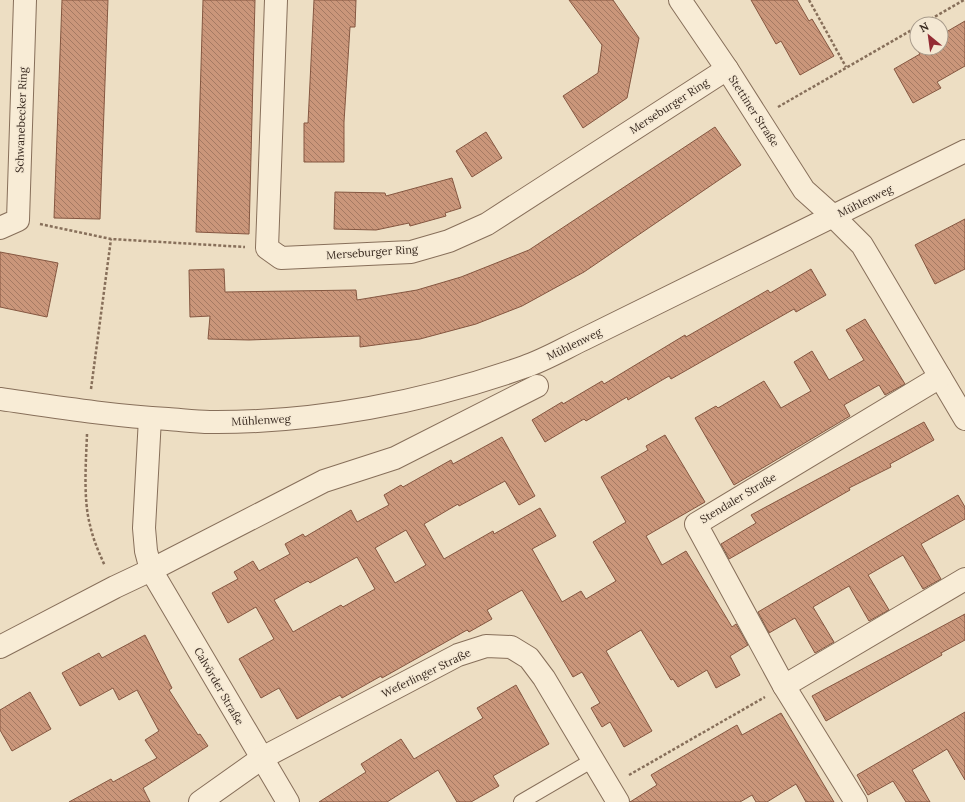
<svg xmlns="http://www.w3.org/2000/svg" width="965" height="802" viewBox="0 0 965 802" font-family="Lora,serif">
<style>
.building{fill:url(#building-back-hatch);stroke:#855741;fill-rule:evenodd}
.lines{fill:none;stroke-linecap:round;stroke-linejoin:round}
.service-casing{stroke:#876f5a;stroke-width:16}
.minor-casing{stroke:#876f5a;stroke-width:24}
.tertiary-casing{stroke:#876f5a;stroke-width:24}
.path{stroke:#876f5a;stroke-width:2.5;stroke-dasharray:3 2;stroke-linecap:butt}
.service{stroke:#f8ecd6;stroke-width:14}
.minor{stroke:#f8ecd6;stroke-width:22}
.tertiary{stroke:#f8ecd6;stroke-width:22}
.labels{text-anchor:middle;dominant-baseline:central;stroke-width:3;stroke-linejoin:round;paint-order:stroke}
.street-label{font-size:11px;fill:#37281e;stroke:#f4e8d3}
</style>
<defs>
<pattern id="building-back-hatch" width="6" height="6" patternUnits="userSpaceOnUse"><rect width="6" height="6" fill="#ca967a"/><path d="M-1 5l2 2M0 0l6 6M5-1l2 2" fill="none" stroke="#a57a63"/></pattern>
</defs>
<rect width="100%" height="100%" fill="#eddec3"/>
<g class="building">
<path d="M62,0H108L100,219L54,218Z"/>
<path d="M203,0H255L249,234L196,232Z"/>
<path d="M314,0H356L355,27H350L344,122V162H304V123H308Z"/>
<path d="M569,0H613L639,38L627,98L583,128L563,96L598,73L602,45Z"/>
<path d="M751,0H797L809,21L812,19L834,56L800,75L781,41L776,44Z"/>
<path d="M965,21V66L937,82L941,88L913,103L894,69L920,54L916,48H941V35Z"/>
<path d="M715,127L741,165L584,272L522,306L476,324L420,339L360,347V336L249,340L208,339L210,316L190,317L189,270L224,269L225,292L356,290L357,300L417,290L461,277L529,250Z"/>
<path d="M486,132L502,158L472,177L456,151Z"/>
<path d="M452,178L461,208L445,213L446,216L410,226L409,223L376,230L334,229L335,192L385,193L386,196Z"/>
<path d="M965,219V269L935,284L915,245Z"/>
<path d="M0,252L58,263L47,317L0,307Z"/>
<path d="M811,269L826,295L796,312L794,309L671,379L669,376L628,400L627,397L586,421L584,419L545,442L532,420L562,402L563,404L602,381L604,384L685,335L686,337L768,290L770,293Z"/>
<path d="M865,319L905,384L885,395L879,385L844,405L850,416L734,485L695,418L716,406L718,408L764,381L781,408L811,391L794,362L812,351L829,380L864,360L846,330Z"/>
<path d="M924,422L934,440L890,464L891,467L849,488L850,490L729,559L721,544L756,523L751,515Z"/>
<path d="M665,435L705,502L646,536L662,565L686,551L732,627L736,624L748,645L730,656L740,675L716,688L707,670L678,687L673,679L671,680L641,630L606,651L652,731L624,747L610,722L602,727L591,708L600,703L582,672L573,677L522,590L487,610L492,619L469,632L467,630L382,678L381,676L342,698L340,695L297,719L279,688L261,698L239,659L274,639L256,607L228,623L212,593L238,579L234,572L253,561L259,571L290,554L285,544L303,534L305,537L351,510L357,522L389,505L384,495L401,485L403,487L451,460L453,464L502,437L535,496L519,505L505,481L459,506L458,504L424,524L444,559L493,531L494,534L540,508L556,536L532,549L562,602L581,591L586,599L616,581L593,542L626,522L601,477L648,450L646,446ZM406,530L426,565L395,583L375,548ZM357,557L375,589L343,607L341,605L293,632L274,600L308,581L310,583Z"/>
<path d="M958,495L965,507V519L921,544L941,579L923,589L903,555L868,575L889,610L869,621L849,586L813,607L834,642L815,653L795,618L769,633L758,612Z"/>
<path d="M965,614V640L941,653L942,655L826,721L812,696Z"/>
<path d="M145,635L172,688L169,690L198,735L200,734L208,746L143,788L150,802H69L111,779L113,782L157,758L145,740L159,731L137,690L119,700L113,688L80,706L62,673L99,653L102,658Z"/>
<path d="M516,685L549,744L493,776L499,786L471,802H457L438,770L387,802H319L366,772L361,764L401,739L414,759L483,718L477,708Z"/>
<path d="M30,692L51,729L12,751L0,730V710Z"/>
<path d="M965,712V780L947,749L912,770L930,802H906L893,781L868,795L857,775Z"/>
<path d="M781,713L834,802H806L796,784L767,802H756L752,795L740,802H630L657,785L651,775L737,725L742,735Z"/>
</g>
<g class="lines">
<defs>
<path id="service" d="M521,802L593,760"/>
<g id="minor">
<path d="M276,0L267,248L281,258L411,252L449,241L487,224L727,69"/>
<path d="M680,0L727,69L804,190L833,216L862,245L965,419"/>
<path d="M0,228L18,220L25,0"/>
<path d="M150,418L144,528L146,551L151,570L288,802"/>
<path d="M0,647L115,587L151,570L324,481L395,458L537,386"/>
<path d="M784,686L965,579"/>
<path d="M200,802L262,758L458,655L486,646L511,647L529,658L544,678L618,802"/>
<path d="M856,802L784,686L696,524L940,377"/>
</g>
<path id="tertiary" d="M0,399C56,407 112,416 168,419C182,420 196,422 210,422C315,423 425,402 524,367C545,360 565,348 584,339L965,151"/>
</defs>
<use href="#service" class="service-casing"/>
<use href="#minor" class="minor-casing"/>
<use href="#tertiary" class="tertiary-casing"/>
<g class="path">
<path d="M809,0L846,67"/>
<path d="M922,24L964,0"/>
<path d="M778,107L917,27"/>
<path d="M40,224L111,239L245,247"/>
<path d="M91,389L111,239"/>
<path d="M87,434C86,461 83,499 90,525C93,539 99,553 105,566"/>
<path d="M629,775L765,697"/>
</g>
<use href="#service" class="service"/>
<use href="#minor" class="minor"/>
<use href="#tertiary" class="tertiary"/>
</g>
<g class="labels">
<g class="street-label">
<text transform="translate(669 106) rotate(-33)">Merseburger Ring</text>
<text transform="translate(754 111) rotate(57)">Stettiner Straße</text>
<text transform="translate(21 120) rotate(-88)">Schwanebecker Ring</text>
<text transform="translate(865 201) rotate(-26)">Mühlenweg</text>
<text transform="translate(372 252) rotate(-4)">Merseburger Ring</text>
<text transform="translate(574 344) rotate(-26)">Mühlenweg</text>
<text transform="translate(261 420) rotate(-3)">Mühlenweg</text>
<text transform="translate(738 498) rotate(-31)">Stendaler Straße</text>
<text transform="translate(426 673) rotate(-26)">Weferlinger Straße</text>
<text transform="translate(219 686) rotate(60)">Calvörder Straße</text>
</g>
</g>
<g transform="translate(929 36) rotate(331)"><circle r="19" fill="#f4e8d3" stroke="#a89b8b"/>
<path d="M0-3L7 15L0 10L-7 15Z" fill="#942c34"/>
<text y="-6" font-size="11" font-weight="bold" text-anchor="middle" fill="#37281e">N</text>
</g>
</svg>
